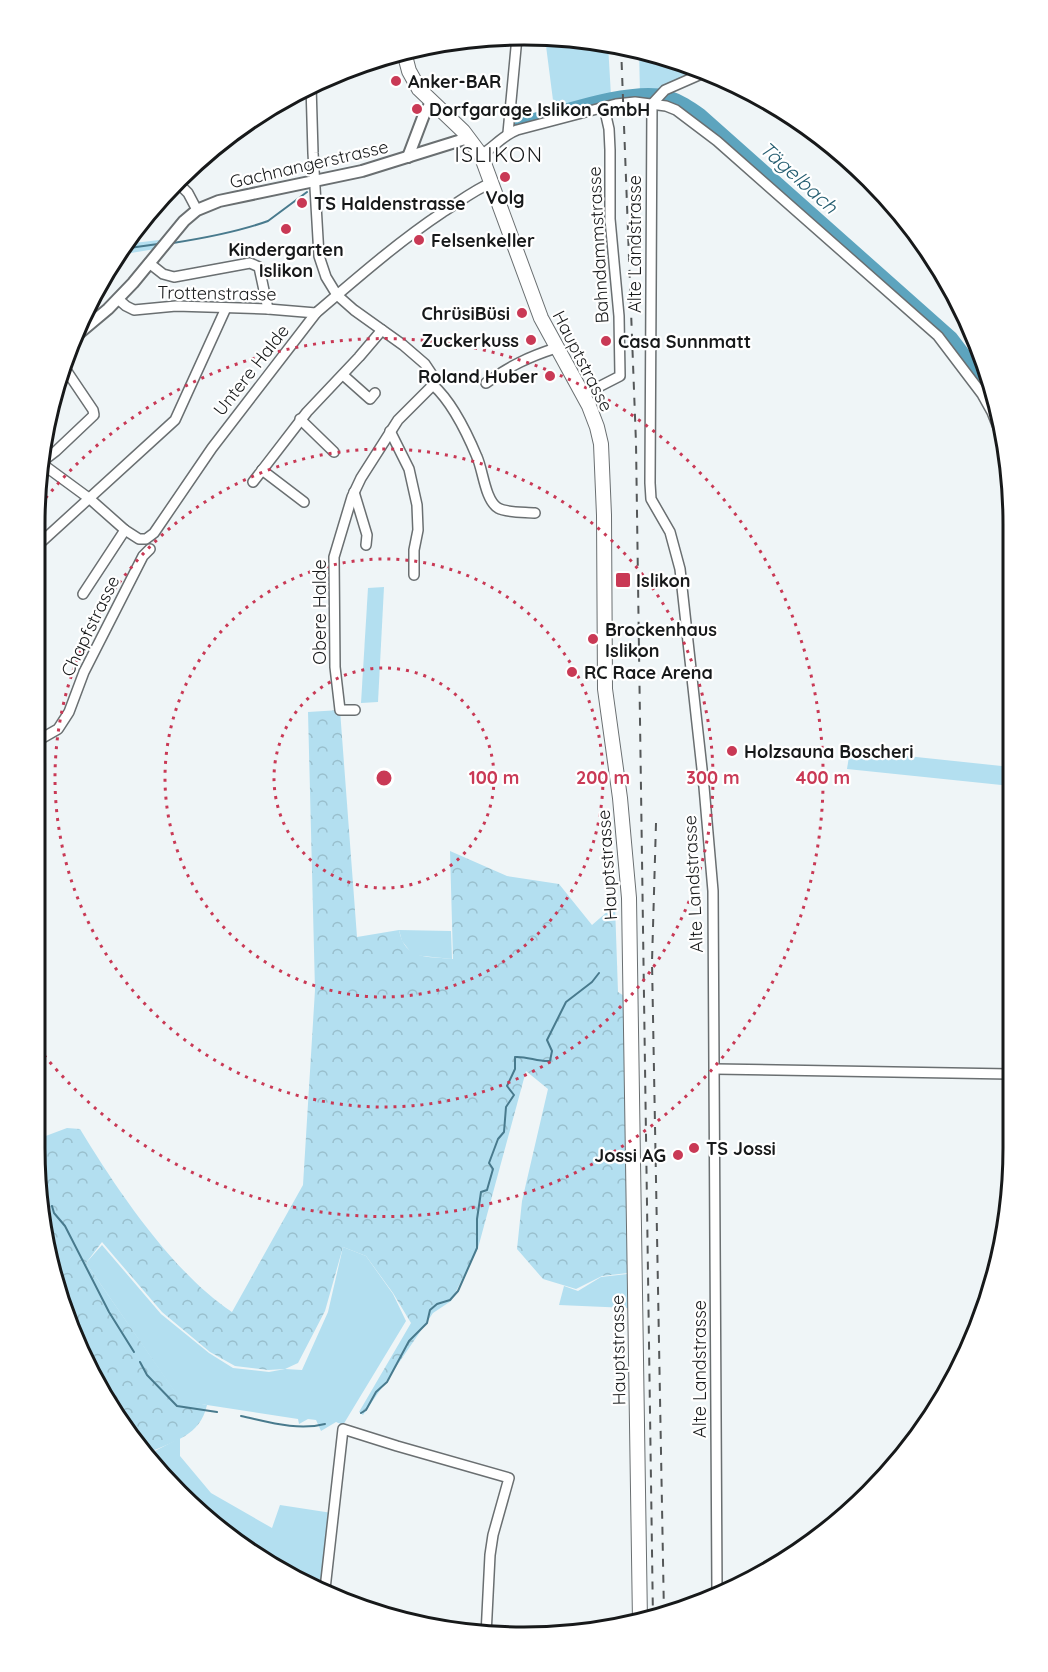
<svg xmlns="http://www.w3.org/2000/svg" width="1048" height="1672" viewBox="0 0 1048 1672" font-family="Quicksand,sans-serif">
<style>
.grass{fill:#b3dff0}
.forest{fill:url(#forest-crowns)}
.lines{fill:none;stroke-linecap:round;stroke-linejoin:round}
.stream{stroke:#487a8d;stroke-width:2}
.river{stroke:#5da4be;stroke-width:14}
.minor-casing{stroke:#6a6f71;stroke-width:12}
.tertiary-casing{stroke:#6a6f71;stroke-width:14}
.primary-casing{stroke:#6a6f71;stroke-width:16}
.minor{stroke:#fff;stroke-width:9}
.tertiary{stroke:#fff;stroke-width:10}
.primary{stroke:#fff;stroke-width:14}
.rail{stroke:#545758;stroke-width:2;stroke-dasharray:8 8;stroke-linecap:butt}
.ring{fill:none;stroke:#c93955;stroke-width:3;stroke-dasharray:3 6}
.poi-dot{fill:#c93955;stroke:#fff;stroke-width:2}
.labels{text-anchor:middle;dominant-baseline:central;stroke-width:4.5;stroke-linejoin:round;paint-order:stroke}
.poi-label{font-size:18px;font-weight:bold;fill:#17191a;stroke:#fff;text-anchor:start}
.street-label{font-size:18px;fill:#17191a;stroke:#fff}
.water-label{font-size:20px;font-style:italic;fill:#255e71;stroke:#fff}
.quarter-label{font-size:21px;letter-spacing:1.5px;fill:#17191a;stroke:#fff}
.rim{fill:none;stroke:#17191a;stroke-width:3}
.centre{fill:#c93955;stroke:#fff;stroke-width:3}
.ring-label{font-size:18px;text-anchor:middle;font-weight:bold;fill:#c93955;stroke:#fff;stroke-width:4.5;stroke-linejoin:round;paint-order:stroke}
</style>
<defs>
<pattern id="forest-crowns" width="20" height="18" patternUnits="userSpaceOnUse" patternTransform="scale(1.5)"><rect width="20" height="18" fill="#b3dff0"/><path d="M2 6a3 3 0 1 1 6 0M12 15a3 3 0 1 1 6 0" fill="none" stroke="#99bfcd"/></pattern>
</defs>
<rect width="100%" height="100%" fill="#eff5f7"/>
<g class="grass">
<path d="M556,36L608,44L611,96L554,108L545,38L522,37Z"/>
<path d="M639,49L651,51L702,71L661,88L655,94H640Z"/>
<path d="M168,239L161,248L119,255L125,244Z"/>
<path d="M384,587L378,702L361,703L368,588Z"/>
<path d="M850,750L1011,767V786L847,769Z"/>
<path d="M399,930L451,931L452,959L413,955L402,941Z"/>
<path d="M102,1245L161,1314L209,1353L233,1368L269,1372L285,1369L302,1370L328,1312L343,1247L366,1256L393,1294L406,1321L343,1425L336,1422L321,1431L316,1420L308,1419L299,1424L298,1419L181,1401L86,1263Z"/>
<path d="M627,1274L628,1308L559,1305L564,1286L578,1291L601,1277Z"/>
<path d="M180,1438V1456L211,1493L272,1528L280,1505L332,1513L323,1588L226,1537L149,1454Z"/>
</g>
<path class="forest" d="M340,710L357,937L399,930C405,961 428,956 453,959L450,851L507,876L559,884L592,925L615,905L618,992L624,996L628,1273L602,1276L576,1289L543,1279L517,1249L522,1201L548,1089L526,1071L478,1248L451,1301L433,1313L363,1415L359,1412L411,1323L393,1293L366,1256L343,1247L325,1311L298,1363L285,1369L268,1370L235,1366L210,1352L162,1312L102,1242L86,1263L181,1400L207,1405C200,1436 174,1441 148,1453L116,1418L60,1305L35,1140L67,1128L80,1129C117,1190 173,1273 232,1312L303,1185L315,990L308,712Z"/>
<g class="lines">
<g class="stream">
<path d="M173,243C205,238 238,232 268,221L307,192"/>
<path d="M122,249L158,244"/>
<path d="M52,1206L54,1213L65,1226L109,1312L134,1352"/>
<path d="M140,1362L147,1375L177,1406L217,1412"/>
<path d="M361,1413L366,1410L376,1392L387,1382L409,1341L427,1323L430,1310L437,1304L450,1300L458,1291L477,1248V1219L481,1192L487,1190L493,1169L489,1163L498,1139L504,1132L506,1107L514,1095L507,1086L515,1069V1057C527,1056 538,1062 550,1061L552,1051L547,1040L566,1002L592,982L599,973"/>
<path d="M241,1416C269,1422 297,1431 325,1424"/>
</g>
<path class="river" d="M516,125C555,115 630,87 667,97C680,101 690,108 700,115L951,338L979,375L999,409"/>
<defs>
<g id="minor">
<path d="M706,72L665,90L652,104L650,483L651,499L670,532L680,569L704,787L713,891L717,1591"/>
<path d="M311,85L313,153L319,256L326,277L337,295L354,310L403,345L425,364L431,373L433,385"/>
<path d="M508,133L517,37"/>
<path d="M481,155C493,148 503,135 517,130L616,104L635,102L666,106L676,110L717,141L938,336L982,394L992,412L1005,445"/>
<path d="M177,182L188,193L197,210"/>
<path d="M149,263L163,274L174,277L250,263L259,267L268,309"/>
<path d="M118,299L126,306L134,310L176,306L268,309L316,313C357,278 398,242 443,212C459,202 474,190 491,183"/>
<path d="M343,375L370,399L375,393"/>
<path d="M486,383C510,366 528,357 556,348"/>
<path d="M433,385C452,402 467,433 477,457C483,470 485,500 498,508C507,513 524,512 535,513"/>
<path d="M583,395L620,376L619,316L610,219V150L609,129L604,107"/>
<path d="M300,419L334,452"/>
<path d="M390,431L409,469L417,505L418,530L414,550V575"/>
<path d="M41,463L90,499L125,530L139,539H146L154,533L212,448L316,313"/>
<path d="M39,464L56,451L94,415L93,410L64,367"/>
<path d="M262,470L304,502"/>
<path d="M253,482L307,412L359,357L382,330"/>
<path d="M354,492L367,535L366,545"/>
<path d="M38,545L175,420L226,308"/>
<path d="M83,594L125,530"/>
<path d="M355,710H340L335,667L334,557L352,497L361,478L398,420L433,385"/>
<path d="M37,741L58,729L69,712L84,672L143,556L150,549"/>
<path d="M715,1069L1010,1074"/>
<path d="M325,1589L343,1429L397,1446L509,1478L493,1535L490,1555L486,1635"/>
</g>
<g id="tertiary">
<path d="M408,157L425,112L432,102"/>
<path d="M71,340L108,309L133,283L184,221L197,210L219,201L362,171L468,138"/>
</g>
<path id="primary" d="M404,52L409,71L419,89L463,131L481,155L541,318L589,406L597,427L601,444L604,515L605,689L620,798L629,898L640,1622"/>
</defs>
<use href="#minor" class="minor-casing"/>
<use href="#tertiary" class="tertiary-casing"/>
<use href="#primary" class="primary-casing"/>
<use href="#minor" class="minor"/>
<use href="#tertiary" class="tertiary"/>
<use href="#primary" class="primary"/>
<g class="rail">
<path d="M621,46L636,443L653,1620"/>
<path d="M656,823L652,962L664,1615"/>
</g>
</g>
<g class="ring">
<circle cx="384" cy="778" r="110"/>
<circle cx="384" cy="778" r="219"/>
<circle cx="384" cy="778" r="329"/>
<path d="M40 505A439 439 0 1 1 36 1045"/>
</g>
<g class="poi-dot">
<circle cx="396" cy="81" r="6"/>
<circle cx="417" cy="109" r="6"/>
<circle cx="505" cy="177" r="6"/>
<circle cx="302" cy="203" r="6"/>
<circle cx="286" cy="229" r="6"/>
<circle cx="419" cy="240" r="6"/>
<circle cx="522" cy="313" r="6"/>
<circle cx="531" cy="340" r="6"/>
<circle cx="606" cy="341" r="6"/>
<circle cx="550" cy="376" r="6"/>
<rect x="615" y="572" width="16" height="16" rx="3"/>
<circle cx="593" cy="639" r="6"/>
<circle cx="572" cy="672" r="6"/>
<circle cx="732" cy="751" r="6"/>
<circle cx="694" cy="1148" r="6"/>
<circle cx="678" cy="1155" r="6"/>
</g>
<g class="labels">
<g class="poi-label">
<text x="408" y="81">Anker-BAR</text>
<text x="429" y="109">Dorfgarage Islikon GmbH</text>
<text x="505" y="197" text-anchor="middle">Volg</text>
<text x="314" y="203">TS Haldenstrasse</text>
<text x="431" y="240">Felsenkeller</text>
<text x="286" y="249" text-anchor="middle">Kindergarten<tspan x="286" dy="21">Islikon</tspan></text>
<text x="510" y="313" text-anchor="end">ChrüsiBüsi</text>
<text x="519" y="340" text-anchor="end">Zuckerkuss</text>
<text x="618" y="341">Casa Sunnmatt</text>
<text x="538" y="376" text-anchor="end">Roland Huber</text>
<text x="636" y="580">Islikon</text>
<text x="605" y="629">Brockenhaus<tspan x="605" dy="21">Islikon</tspan></text>
<text x="584" y="672">RC Race Arena</text>
<text x="744" y="751">Holzsauna Boscheri</text>
<text x="706" y="1148">TS Jossi</text>
<text x="666" y="1155" text-anchor="end">Jossi AG</text>
</g>
<g class="street-label">
<text transform="translate(309 164) rotate(-13)">Gachnangerstrasse</text>
<text transform="translate(634 244) rotate(-90)">Alte Landstrasse</text>
<text transform="translate(598 245) rotate(-93)">Bahndammstrasse</text>
<text transform="translate(217 293) rotate(1)">Trottenstrasse</text>
<text transform="translate(583 361) rotate(63)">Hauptstrasse</text>
<text transform="translate(251 370) rotate(-52)">Untere Halde</text>
<text transform="translate(319 612) rotate(-90)">Obere Halde</text>
<text transform="translate(90 626) rotate(-64)">Chapfstrasse</text>
<text transform="translate(607 865) rotate(-94)">Hauptstrasse</text>
<text transform="translate(693 884) rotate(-93)">Alte Landstrasse</text>
<text transform="translate(618 1350) rotate(-91)">Hauptstrasse</text>
<text transform="translate(699 1369) rotate(-90)">Alte Landstrasse</text>
</g>
<g class="water-label">
<text transform="translate(799 177) rotate(42)">Tägelbach</text>
</g>
<g class="quarter-label">
<text x="499" y="154">ISLIKON</text>
</g>
</g>
<path d="M0 0H1048V1672H0ZM524 45H524A479 479 0 0 1 1003 524V1148A479 479 0 0 1 524 1627H524A479 479 0 0 1 45 1148V524A479 479 0 0 1 524 45Z" fill="#fff" fill-rule="evenodd"/>
<path class="rim" d="M524 45H524A479 479 0 0 1 1003 524V1148A479 479 0 0 1 524 1627H524A479 479 0 0 1 45 1148V524A479 479 0 0 1 524 45Z"/>
<circle cx="384" cy="778" r="9" class="centre"/>
<g class="ring-label">
<text x="494" y="784">100 m</text>
<text x="603" y="784">200 m</text>
<text x="713" y="784">300 m</text>
<text x="823" y="784">400 m</text>
</g>
</svg>
